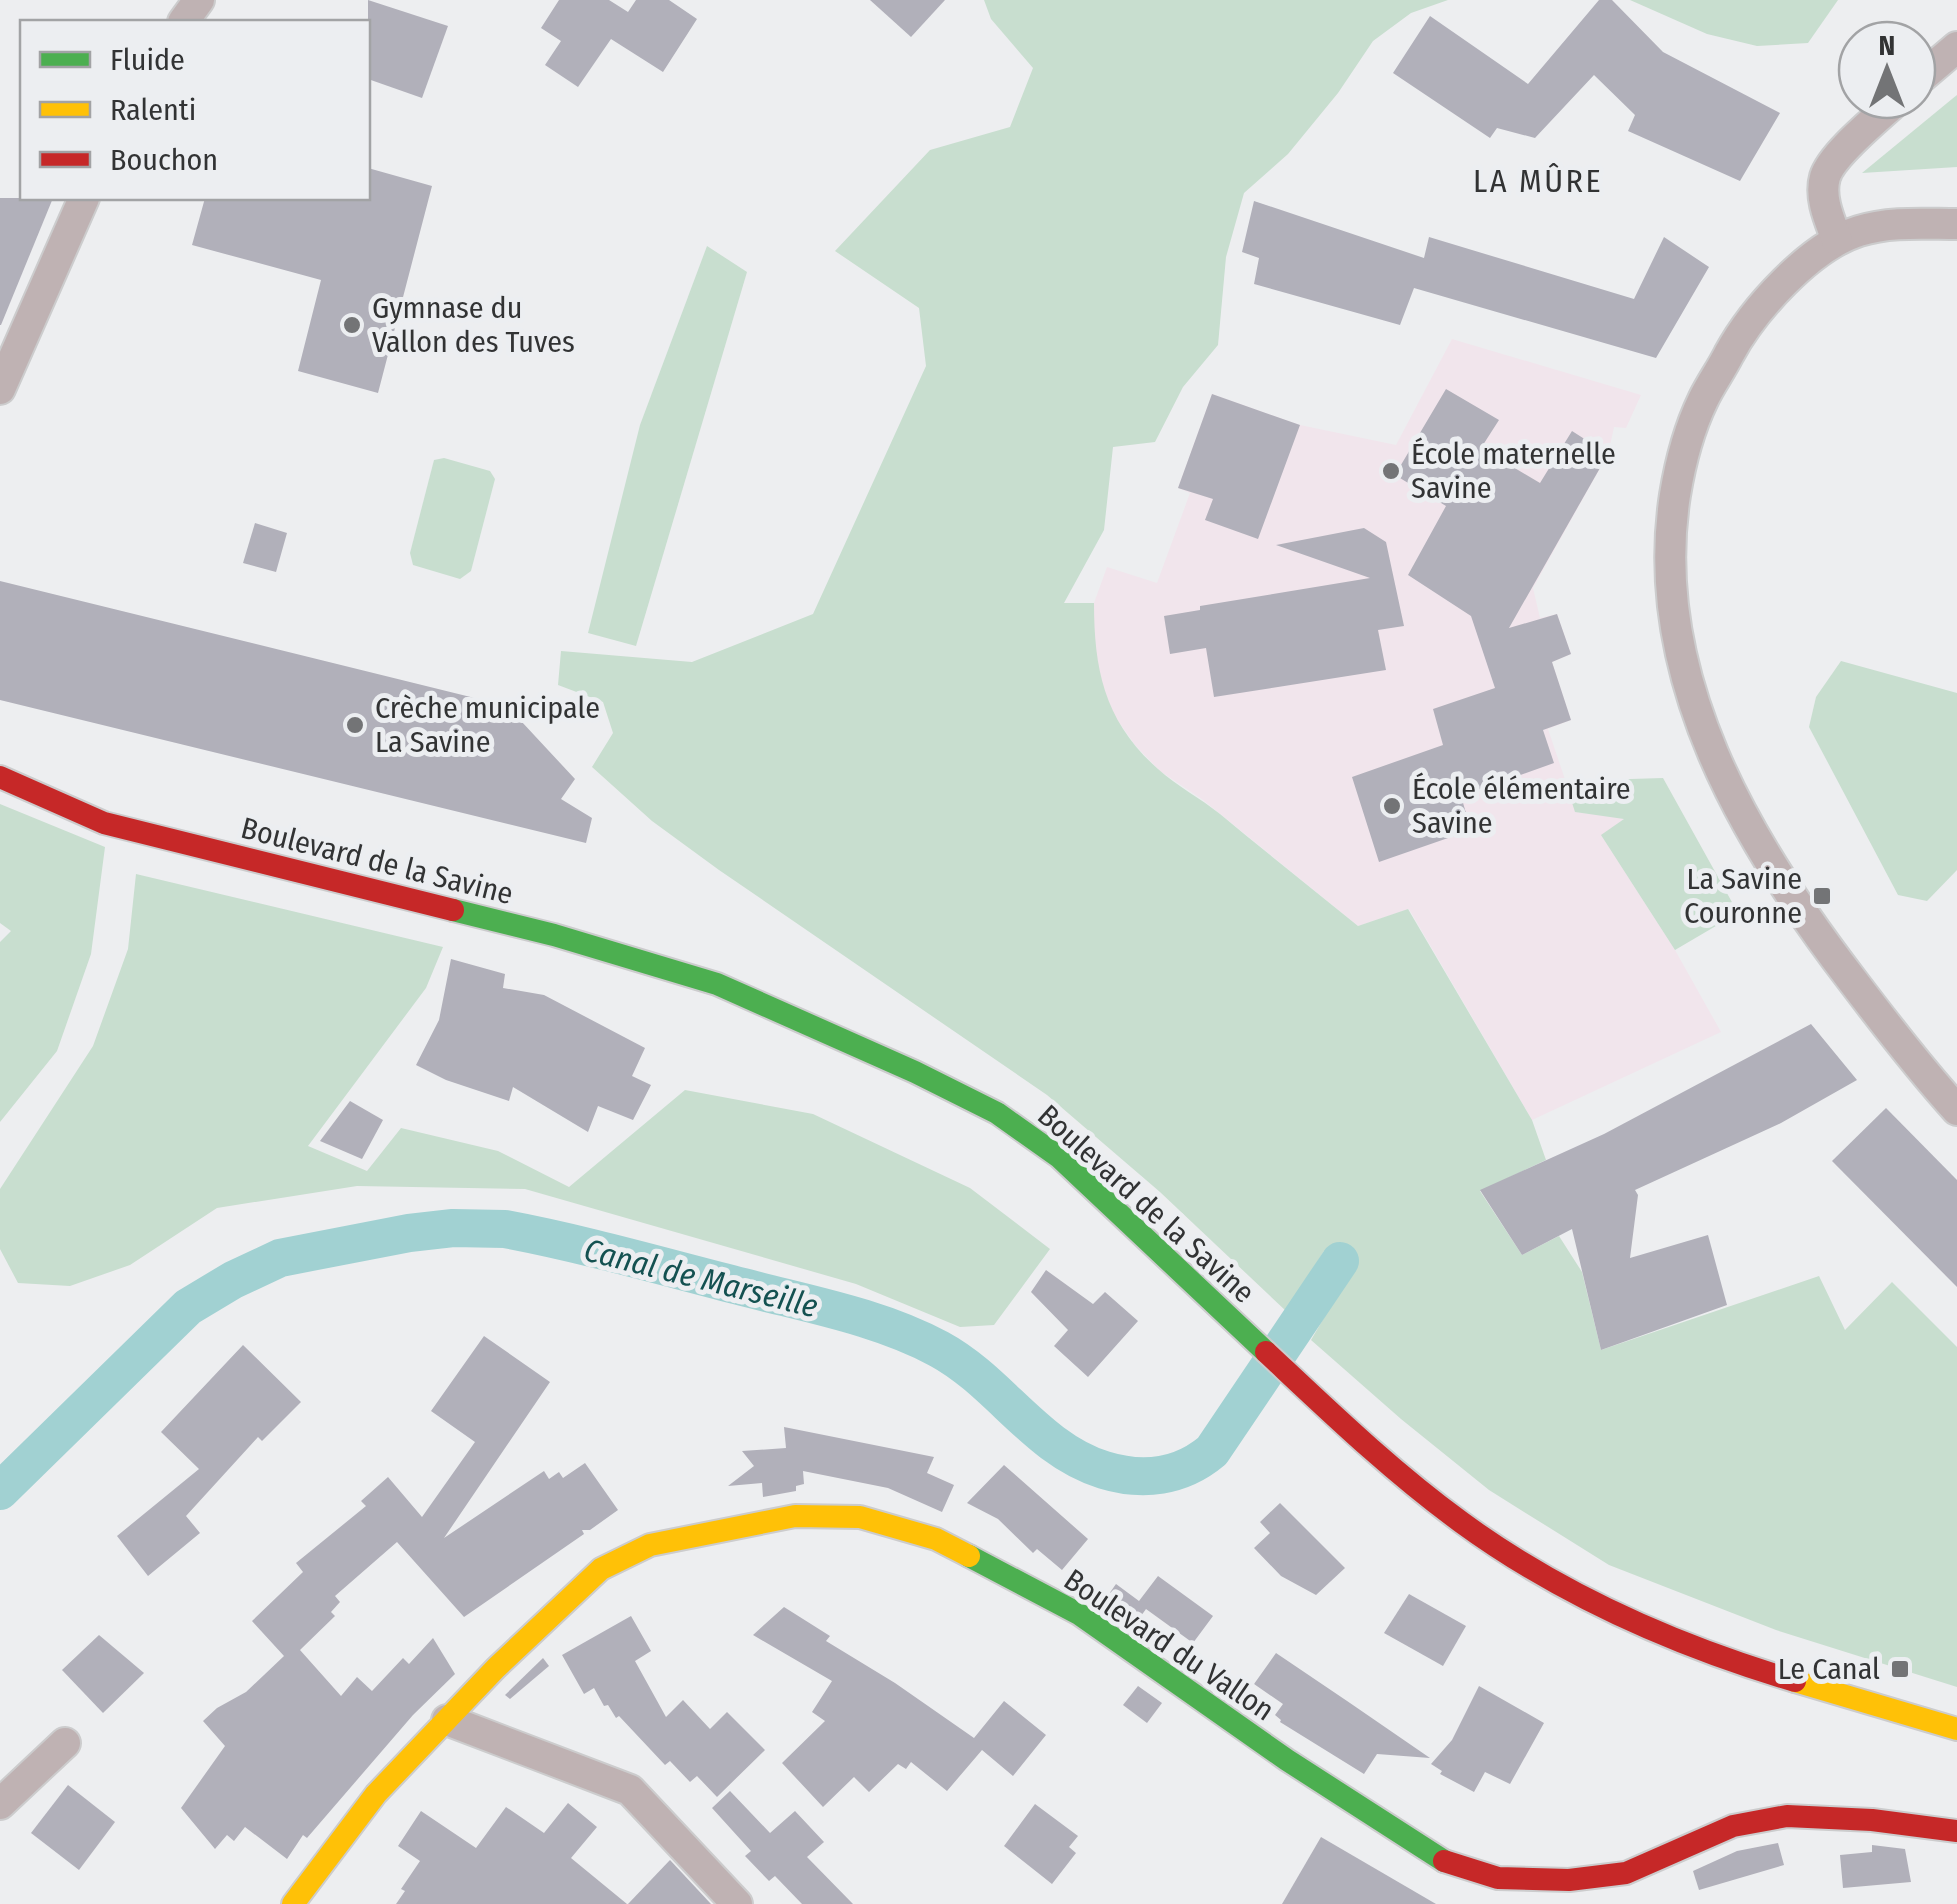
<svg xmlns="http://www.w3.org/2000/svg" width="1957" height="1904" viewBox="0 0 1957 1904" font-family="'Fira Sans Condensed',sans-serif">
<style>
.education{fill:#f1e5ec}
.green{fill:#c8decf}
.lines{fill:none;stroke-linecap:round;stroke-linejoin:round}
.canal{stroke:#a1d1d2;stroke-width:38}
.building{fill:#b1b0ba}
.street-casing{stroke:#cccccd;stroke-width:34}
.fast-casing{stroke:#cccccd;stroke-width:26}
.slow-casing{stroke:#cccccd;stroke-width:26}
.jam-casing{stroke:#cccccd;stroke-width:26}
.street{stroke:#bfb2b3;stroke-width:30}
.fast{stroke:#4caf50;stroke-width:22}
.slow{stroke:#ffc107;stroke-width:22}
.jam{stroke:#c62828;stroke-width:22}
.poi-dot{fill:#737476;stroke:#eceef1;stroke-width:4}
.labels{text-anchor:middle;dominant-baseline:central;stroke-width:10;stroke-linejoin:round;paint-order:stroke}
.poi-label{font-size:30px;fill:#323334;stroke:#eceef1;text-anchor:start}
.street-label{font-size:30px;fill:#323334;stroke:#eceef1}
.neighbourhood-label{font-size:32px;letter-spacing:2.5px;fill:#323334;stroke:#eceef1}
.water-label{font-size:32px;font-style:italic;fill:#145151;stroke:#eceef1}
</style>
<rect width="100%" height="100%" fill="#edeef0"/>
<path class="education" d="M1452,339L1641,395L1626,428L1614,427L1608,454L1533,588L1540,618L1557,614L1571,654L1552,662L1571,720L1548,729L1576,812L1625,818L1602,836L1675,950L1721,1032L1532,1120L1409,909L1358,926L1203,800L1160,771L1135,745L1116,718L1101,686L1094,639V603L1107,567L1157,583L1190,493L1178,488L1212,394L1300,425L1396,445Z"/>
<g class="green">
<path d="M984,0H1448L1411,13L1373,41L1338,93L1288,154L1244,193L1226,257L1218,345L1183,387L1155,442L1113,447L1104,530L1064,603H1094C1094,671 1105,722 1158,769C1177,786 1200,798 1220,814C1266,852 1312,889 1358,926L1408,909L1532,1120L1546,1160L1480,1191L1522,1255L1559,1236L1582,1272L1601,1350L1819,1276L1845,1330L1892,1282L1957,1347V1687L1776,1630L1609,1565L1489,1490L1401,1419L1311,1340L1352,1270L1324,1251L1286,1311L1160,1192L1047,1095L719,870L652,821L592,767L613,733L603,702L558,685L561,651L692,662L813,614L926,366L919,308L835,251L930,150L1010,127L1033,68L991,19Z"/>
<path d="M1630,0H1838L1808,43L1757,46L1707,34Z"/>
<path d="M1957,95V167L1862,173L1952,99Z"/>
<path d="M707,246L747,272L636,646L588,633L640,425Z"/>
<path d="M444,458L490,471L495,479L471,571L460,579L413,565L410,553L434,460Z"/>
<path d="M1841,661L1957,693V870L1927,901L1898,895L1809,727L1816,697Z"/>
<path d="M1663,778L1738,913L1675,950L1601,835L1624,819L1575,812L1565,781Z"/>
<path d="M0,804L105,847L91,954L57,1051L0,1122V942L11,931L0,923Z"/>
<path d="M136,874L443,947L426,988L308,1146L367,1171L401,1128L498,1151L569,1187L685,1090L813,1114L970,1188L1050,1249L994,1325L960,1327L856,1284L525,1189L357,1186L217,1208L130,1265L70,1286L18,1283L0,1249V1189L93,1046L128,949Z"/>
</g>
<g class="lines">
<path class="canal" d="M0,1491L188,1307L233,1280L280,1258L409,1233L453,1228L505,1229C585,1244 664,1267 743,1287C808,1304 880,1317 939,1349C1000,1382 1036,1449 1104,1470C1143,1482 1181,1477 1212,1451L1340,1261"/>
</g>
<g class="building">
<path d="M368,0L448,26L422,98L368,79Z"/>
<path d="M559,0H609L628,12L636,0H669L697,19L663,72L611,39L578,87L545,65L561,41L541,28Z"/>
<path d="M870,0H945L911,37Z"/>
<path d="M1599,0H1612L1663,52L1780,113L1740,181L1628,131L1635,115L1594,75L1535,138L1497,128L1490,138L1393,73L1430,16L1528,84Z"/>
<path d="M368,168L432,186L378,393L298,371L321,280L192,245L205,198H368Z"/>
<path d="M0,198H53L1,325H0Z"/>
<path d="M1254,201L1424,258L1429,237L1634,299L1664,237L1709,267L1656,358L1414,288L1400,325L1254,284L1259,258L1242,252Z"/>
<path d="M1446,389L1499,420L1481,448L1540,483L1572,431L1608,454L1509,628L1557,614L1571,654L1552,662L1571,720L1543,730L1554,763L1461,796L1471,830L1379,862L1352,777L1443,745L1433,709L1495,688L1471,616L1408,575L1446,506L1395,475Z"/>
<path d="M1212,394L1300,425L1258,539L1205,520L1213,499L1178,488Z"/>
<path d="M255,523L287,533L276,572L243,563Z"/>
<path d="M1364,528L1386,542L1404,626L1378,630L1386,670L1214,697L1206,648L1170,654L1164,616L1200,610V606L1370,578L1276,545Z"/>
<path d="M0,581L507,706L575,779L561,799L592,818L586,843L0,700Z"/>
<path d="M451,959L505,974L503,988L544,995L645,1048L632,1076L651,1085L633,1120L598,1106L588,1132L513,1087L509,1101L446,1080L416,1065L439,1020Z"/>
<path d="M1811,1024L1857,1080L1781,1123L1635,1190L1638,1195L1630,1258L1708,1235L1727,1305L1601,1350L1572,1229L1522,1255L1480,1190L1604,1134Z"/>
<path d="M350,1101L383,1120L362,1159L320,1141Z"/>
<path d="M1886,1108L1957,1180V1287L1832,1161Z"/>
<path d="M1046,1270L1093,1304L1105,1292L1138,1321L1088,1377L1054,1346L1068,1330L1031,1292Z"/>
<path d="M484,1336L550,1382L444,1538L544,1471L549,1479L559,1472L563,1478L585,1463L618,1510L590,1530H582L584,1534L464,1617L397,1542L335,1596L340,1602L331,1612L335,1616L300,1650L341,1696L357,1677L372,1691L403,1658L409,1664L433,1638L455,1674L413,1715L307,1838L303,1835L287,1859L245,1827L234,1841L227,1835L215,1849L181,1808L225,1746L203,1721L217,1708L246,1692L284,1656L252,1621L303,1572L296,1563L366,1506L361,1501L388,1477L422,1517L475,1442L431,1411Z"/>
<path d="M243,1345L301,1402L262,1441L258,1437L186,1516L200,1533L148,1576L117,1536L199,1469L161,1432Z"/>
<path d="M784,1427L934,1457L927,1473L954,1485L942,1512L888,1488L803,1471L804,1484L796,1486V1491L763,1497L762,1483L728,1486L754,1466L742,1451L786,1448Z"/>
<path d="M1004,1465L1088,1539L1062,1570L1037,1549L1033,1553L998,1519L967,1503Z"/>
<path d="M1280,1503L1345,1568L1316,1595L1281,1576L1254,1548L1270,1533L1260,1522Z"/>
<path d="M1158,1576L1213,1616L1193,1643L1146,1609L1136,1623L1104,1601L1116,1584L1139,1601Z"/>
<path d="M1409,1594L1466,1626L1443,1666L1384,1633Z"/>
<path d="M784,1607L830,1636L826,1641L895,1683L974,1738L1004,1701L1046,1735L1013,1776L982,1750L947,1791L911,1762L906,1769L898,1764L869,1792L854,1777L823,1807L782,1763L825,1721L812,1712L832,1681L753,1635Z"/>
<path d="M631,1616L651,1651L635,1661L666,1717L683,1700L710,1729L727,1712L765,1750L717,1797L697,1776L690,1782L670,1761L665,1765L619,1716L616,1718L608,1705L604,1706L594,1688L584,1694L562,1655Z"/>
<path d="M99,1635L144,1673L103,1713L62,1670Z"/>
<path d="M1276,1653L1350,1703L1430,1758L1377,1754L1364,1774L1280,1722L1281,1720L1275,1715L1283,1704L1254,1684Z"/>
<path d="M543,1658L549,1666L510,1699L505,1695Z"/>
<path d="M1138,1686L1162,1703L1147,1723L1123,1705Z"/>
<path d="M1479,1686L1544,1723L1510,1784L1485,1772L1474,1792L1440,1774L1442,1771L1431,1764L1452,1740Z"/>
<path d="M68,1785L115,1822L79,1870L31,1833Z"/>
<path d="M730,1791L770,1833L795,1811L824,1842L807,1857L853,1904H802L775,1876L769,1881L745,1856L751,1851L712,1808Z"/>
<path d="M568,1803L597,1827L571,1858L627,1904H396L405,1891L401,1889L420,1861L398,1846L421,1811L476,1848L506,1807L544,1833Z"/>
<path d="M1035,1804L1078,1836L1069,1847L1076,1853L1052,1884L1004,1846Z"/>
<path d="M1321,1837L1436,1904H1282Z"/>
<path d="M1778,1843L1784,1865L1699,1890L1693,1871L1737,1851Z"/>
<path d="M1872,1845L1905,1849L1911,1882L1843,1888L1840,1855L1872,1852Z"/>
<path d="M670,1860L711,1904H628Z"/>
</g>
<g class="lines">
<defs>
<g id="street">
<path d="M183,22L199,0"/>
<path d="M1917,81L1957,47"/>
<path d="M1957,224C1925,224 1890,221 1859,231C1809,247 1753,310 1729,354C1721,370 1710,385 1703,400C1689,429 1680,464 1675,495C1647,676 1746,842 1852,980C1886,1025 1919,1068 1957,1110"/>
<path d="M1837,240C1830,221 1819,198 1825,177C1832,154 1879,117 1897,100"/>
<path d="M0,389L84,198"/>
<path d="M447,1720L630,1790L737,1904"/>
<path d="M0,1804L65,1743"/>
</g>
<g id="fast">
<path d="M453,910L554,935L717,984L915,1072L997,1113L1059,1157L1266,1352"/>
<path d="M969,1556L1079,1614L1287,1760L1444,1861"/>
</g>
<g id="slow">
<path d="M1795,1681L1957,1729"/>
<path d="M293,1904L376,1794L496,1668L601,1569L650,1545L795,1516L860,1517L936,1539L969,1556"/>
</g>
<g id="jam">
<path d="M0,777L104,823L453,910"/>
<path d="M1266,1352C1329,1411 1391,1471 1461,1522C1561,1595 1677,1646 1795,1681"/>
<path d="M1444,1861L1498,1878L1569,1880L1626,1873L1733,1826L1787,1816L1872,1820L1957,1831"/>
</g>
</defs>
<use href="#street" class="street-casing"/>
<use href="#fast" class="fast-casing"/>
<use href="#slow" class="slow-casing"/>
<use href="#jam" class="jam-casing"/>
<use href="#street" class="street"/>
<use href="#fast" class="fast"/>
<use href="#slow" class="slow"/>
<use href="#jam" class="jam"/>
</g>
<g class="poi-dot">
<circle cx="352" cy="325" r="10"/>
<circle cx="1391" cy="471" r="10"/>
<circle cx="355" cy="725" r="10"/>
<circle cx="1392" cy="806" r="10"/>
<rect x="1812" y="886" width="20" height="20" rx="5"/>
<rect x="1890" y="1659" width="20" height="20" rx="5"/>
</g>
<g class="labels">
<g class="poi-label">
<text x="372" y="308">Gymnase du<tspan x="372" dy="34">Vallon des Tuves</tspan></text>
<text x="1411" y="454">École maternelle<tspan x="1411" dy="34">Savine</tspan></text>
<text x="375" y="708">Crèche municipale<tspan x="375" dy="34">La Savine</tspan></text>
<text x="1412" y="789">École élémentaire<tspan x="1412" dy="34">Savine</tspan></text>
<text x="1802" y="879" text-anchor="end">La Savine<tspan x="1802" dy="34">Couronne</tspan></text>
<text x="1880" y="1669" text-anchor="end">Le Canal</text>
</g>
<g class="street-label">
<text transform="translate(377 861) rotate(14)">Boulevard de la Savine</text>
<text transform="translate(1146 1204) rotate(42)">Boulevard de la Savine</text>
<text transform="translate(1169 1645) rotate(34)">Boulevard du Vallon</text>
</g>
<g class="neighbourhood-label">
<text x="1538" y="181">LA MÛRE</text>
</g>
<g class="water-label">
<text transform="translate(701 1278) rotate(14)">Canal de Marseille</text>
</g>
</g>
<rect x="20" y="20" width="350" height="180" fill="#eceef1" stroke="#a2a3a5" stroke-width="2.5"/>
<rect x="40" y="52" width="50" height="15" fill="#4caf50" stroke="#a2a3a5" stroke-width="2.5"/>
<text x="110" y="70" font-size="30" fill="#323334">Fluide</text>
<rect x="40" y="102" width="50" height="15" fill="#ffc107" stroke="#a2a3a5" stroke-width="2.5"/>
<text x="110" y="120" font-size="30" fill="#323334">Ralenti</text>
<rect x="40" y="152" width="50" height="15" fill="#c62828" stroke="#a2a3a5" stroke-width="2.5"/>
<text x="110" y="170" font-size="30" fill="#323334">Bouchon</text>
<g transform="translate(1887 70)"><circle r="48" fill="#eceef1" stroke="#a2a3a5" stroke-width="2.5"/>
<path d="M0-8L18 38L0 25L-18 38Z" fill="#737476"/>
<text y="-15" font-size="28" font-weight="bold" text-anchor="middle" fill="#323334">N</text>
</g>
</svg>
